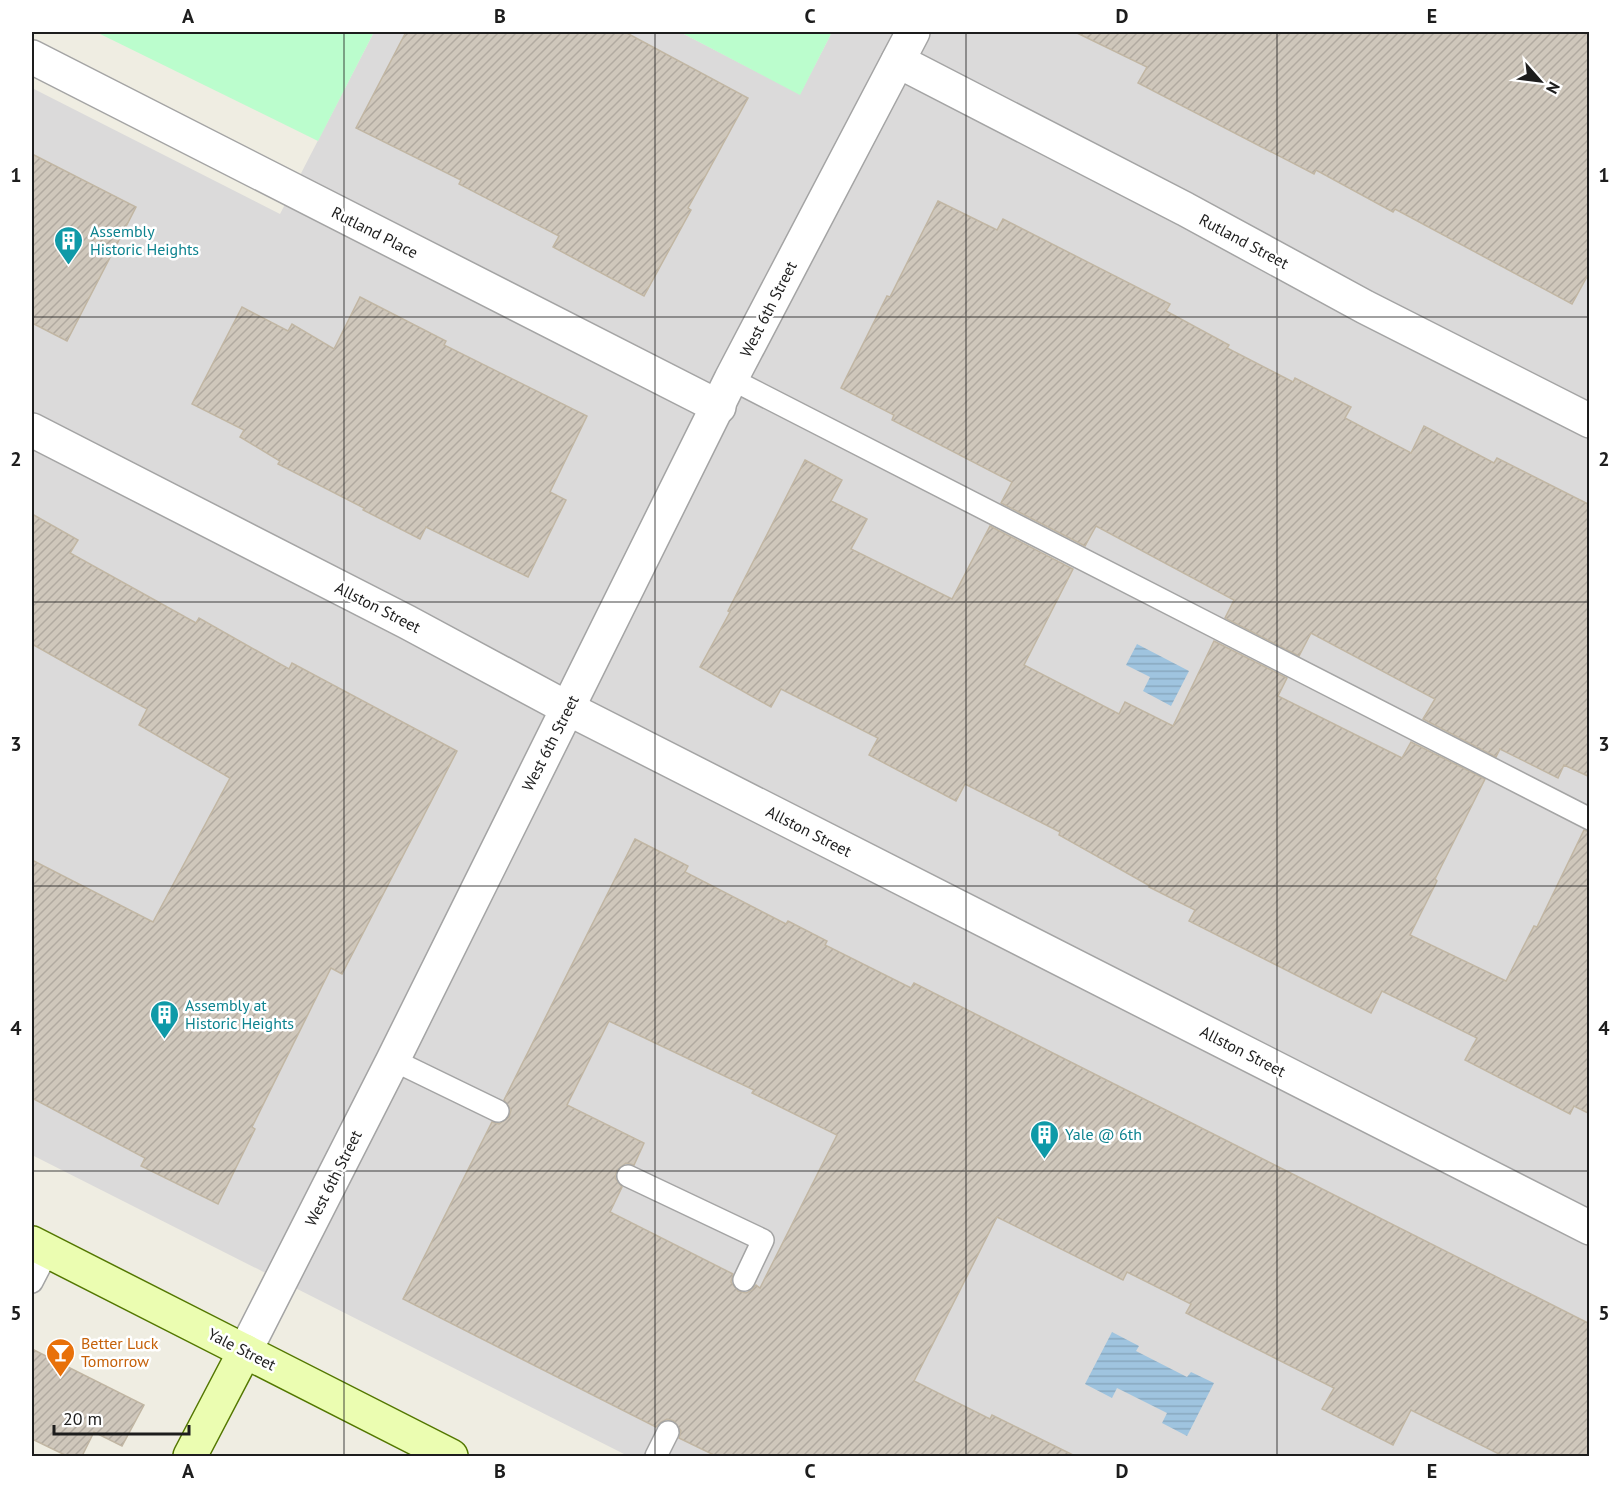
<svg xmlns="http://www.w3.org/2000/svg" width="1621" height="1488" viewBox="0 0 1621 1488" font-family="'PT Sans',sans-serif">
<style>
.residential{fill:#dbdada}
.park{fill:#bbfdcd}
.water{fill:url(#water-rules)}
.building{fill:url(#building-hatch);stroke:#c1b6a3;stroke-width:1.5;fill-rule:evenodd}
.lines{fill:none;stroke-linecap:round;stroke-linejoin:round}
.service-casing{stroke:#a4a4a4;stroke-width:24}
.minor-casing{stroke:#a4a4a4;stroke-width:36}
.secondary-casing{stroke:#537700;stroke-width:36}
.service{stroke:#fff;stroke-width:21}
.minor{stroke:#fff;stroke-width:33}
.secondary{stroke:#ebfdb1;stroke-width:33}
.grid{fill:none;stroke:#1d1d1d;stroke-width:1.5;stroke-opacity:0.55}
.labels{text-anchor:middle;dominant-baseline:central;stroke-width:5;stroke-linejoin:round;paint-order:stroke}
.culture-label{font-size:16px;fill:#0d838f;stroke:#fff;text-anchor:start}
.street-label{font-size:16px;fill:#1d1d1d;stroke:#fff}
.food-label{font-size:16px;fill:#c56008;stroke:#fff;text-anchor:start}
.neatline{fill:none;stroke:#1d1d1d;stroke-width:2}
.grid-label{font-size:20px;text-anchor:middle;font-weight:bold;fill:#1d1d1d}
</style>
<defs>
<pattern id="water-rules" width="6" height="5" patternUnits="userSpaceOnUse" patternTransform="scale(1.5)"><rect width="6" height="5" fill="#9fc4df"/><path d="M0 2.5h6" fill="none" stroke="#88a8bf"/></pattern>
<pattern id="building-hatch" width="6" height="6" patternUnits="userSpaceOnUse" patternTransform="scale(1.5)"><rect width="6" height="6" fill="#cfc7bb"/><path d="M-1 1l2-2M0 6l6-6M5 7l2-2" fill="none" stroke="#b1aaa0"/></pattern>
</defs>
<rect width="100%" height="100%" fill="#efede2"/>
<path class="residential" d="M374,32H680L800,94L832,32H1589V1456H628L32,1155V88L280,214Z"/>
<g class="park">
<path d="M96,32H374L318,141Z"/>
<path d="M680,32H832L800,95Z"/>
</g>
<g class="water">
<path d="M1137,644L1189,671L1171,706L1143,691L1150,677L1126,665Z"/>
<path d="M1112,1332L1139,1346L1136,1351L1187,1377L1191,1372L1214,1383L1187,1436L1162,1423L1167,1413L1117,1388L1112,1398L1085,1384Z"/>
</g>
<g class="building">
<path d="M406,32H625L748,98L688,208L691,210L644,296L553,247L559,236L459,184L461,180L356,128Z"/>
<path d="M1075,32H1590V271L1572,304L1395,209L1393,212L1316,170L1314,174L1138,83L1147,67Z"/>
<path d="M32,154L136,207L67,341L32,323Z"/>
<path d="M938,201L997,230L1003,219L1170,304L1166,311L1229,345L1227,348L1293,382L1295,378L1351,407L1345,418L1411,453L1424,426L1494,463L1497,458L1590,505V777L1564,765L1558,778L1500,749L1496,757L1423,719L1435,699L1311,633L1299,656L1225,618L1234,600L1096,526L1085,546L1001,503L1012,482L892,420L894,415L841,388L887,296L890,297Z"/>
<path d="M360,297L446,341L444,345L587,416L550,492L566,500L528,577L426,527L420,539L363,510L364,508L278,464L280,461L240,437L244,430L192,404L242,307L288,331L292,324L334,349Z"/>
<path d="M805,460L842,480L831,501L867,519L851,549L952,599L990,526L1073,569L1024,665L1119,714L1125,702L1173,726L1214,641L1287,678L1278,696L1402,758L1411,742L1485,779L1435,879L1437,881L1410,935L1506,981L1534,926L1537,927L1584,830L1590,832V1114L1574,1106L1570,1114L1465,1060L1477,1038L1382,991L1371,1013L1189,921L1195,910L1149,887L1150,886L1059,835L1060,832L965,784L956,801L869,755L878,738L781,689L771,707L700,667L730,612L728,611Z"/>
<path d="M32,514L78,540L70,553L196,623L199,618L289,669L292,663L457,751L342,974L331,968L252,1127L255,1129L218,1204L141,1166L145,1158L32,1098V860L153,922L230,778L139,725L147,709L32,644Z"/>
<path d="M635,839L688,866L685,872L786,924L788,921L827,941L825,945L911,988L914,983L1590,1324V1456H1503L1411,1410L1393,1445L1322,1409L1334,1388L1186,1313L1191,1304L1127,1272L1123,1280L997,1217L914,1381L990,1419L992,1415L1075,1456H716L679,1438L681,1431L674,1421L667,1419L661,1422L656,1427L403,1299L492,1122L499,1124L509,1117L511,1110L504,1100ZM609,1021L754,1090L752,1093L837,1135L760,1288L756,1285L752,1290L746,1293L738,1291L731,1282L733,1274L610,1212L622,1187L615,1178L617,1170L626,1163L634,1165L644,1143L567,1105Z"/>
<path d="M32,1349L144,1405L122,1446L94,1432L82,1456H67L32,1439Z"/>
</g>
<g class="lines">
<defs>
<g id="service">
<path d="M731,379L1590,819"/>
<path d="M393,1060L498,1111"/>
<path d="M628,1176L763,1240L744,1280"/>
<path d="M32,1282L48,1251"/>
<path d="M656,1456L668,1432"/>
</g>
<g id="minor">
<path d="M32,57L719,407"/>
<path d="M898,61L1185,209L1365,307L1590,421"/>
<path d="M32,430L407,622L567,708L1590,1228"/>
<path d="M245,1351L393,1060L731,379L913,32"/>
</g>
<g id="secondary">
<path d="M32,1243L451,1456"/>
<path d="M190,1456L245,1351"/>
</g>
</defs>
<use href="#service" class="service-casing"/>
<use href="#minor" class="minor-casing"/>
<use href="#secondary" class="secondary-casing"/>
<use href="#service" class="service"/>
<use href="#minor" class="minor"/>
<use href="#secondary" class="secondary"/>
</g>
<path class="grid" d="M344,32V1456M655,32V1456M966,32V1456M1277,32V1456M32,317H1590M32,602H1590M32,886H1590M32,1171H1590"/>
<defs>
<symbol id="building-pin" viewBox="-11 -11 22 30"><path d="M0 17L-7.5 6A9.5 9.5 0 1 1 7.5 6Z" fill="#0f9aa8" stroke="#fff"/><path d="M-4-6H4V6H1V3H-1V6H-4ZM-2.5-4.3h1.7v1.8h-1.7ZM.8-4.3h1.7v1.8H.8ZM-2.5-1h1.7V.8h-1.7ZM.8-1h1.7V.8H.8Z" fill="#fff"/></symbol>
<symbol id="bar-pin" viewBox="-11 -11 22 30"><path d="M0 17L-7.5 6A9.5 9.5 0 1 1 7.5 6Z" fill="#e8710a" stroke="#fff"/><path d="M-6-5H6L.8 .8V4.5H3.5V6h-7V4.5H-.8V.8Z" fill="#fff"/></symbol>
</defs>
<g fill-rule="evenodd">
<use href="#building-pin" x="52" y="224" width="33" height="45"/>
<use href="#building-pin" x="148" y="998" width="33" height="45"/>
<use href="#building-pin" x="1028" y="1118" width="33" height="45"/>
<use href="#bar-pin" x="44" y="1336" width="33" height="45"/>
</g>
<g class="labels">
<g class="culture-label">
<text x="90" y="231">Assembly<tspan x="90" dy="18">Historic Heights</tspan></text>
<text x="185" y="1005">Assembly at<tspan x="185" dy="18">Historic Heights</tspan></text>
<text x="1065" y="1134">Yale @ 6th</text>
</g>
<g class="street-label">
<text transform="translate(375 232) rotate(27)">Rutland Place</text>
<text transform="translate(1244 241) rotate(28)">Rutland Street</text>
<text transform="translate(768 309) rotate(-63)">West 6th Street</text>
<text transform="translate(378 607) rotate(27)">Allston Street</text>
<text transform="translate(550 743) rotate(-63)">West 6th Street</text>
<text transform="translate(809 831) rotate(27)">Allston Street</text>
<text transform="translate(1243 1051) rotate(27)">Allston Street</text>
<text transform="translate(333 1178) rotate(-63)">West 6th Street</text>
<text transform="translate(242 1349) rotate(27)">Yale Street</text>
</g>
<g class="food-label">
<text x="81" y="1343">Better Luck<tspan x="81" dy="18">Tomorrow</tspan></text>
</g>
</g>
<rect width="1621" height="1488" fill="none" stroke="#ffffff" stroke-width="66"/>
<g transform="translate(1540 81) rotate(118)" stroke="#ffffff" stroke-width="4.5" paint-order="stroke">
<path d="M0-4.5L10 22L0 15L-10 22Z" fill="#1d1d1d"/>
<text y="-9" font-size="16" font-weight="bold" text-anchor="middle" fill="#1d1d1d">N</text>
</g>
<path d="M54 1425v9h135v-9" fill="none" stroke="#1d1d1d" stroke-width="3"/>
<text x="63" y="1425" font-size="18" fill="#1d1d1d" stroke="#ffffff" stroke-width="4.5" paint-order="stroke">20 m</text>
<rect x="33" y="33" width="1555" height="1422" class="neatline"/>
<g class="grid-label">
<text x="188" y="23">A</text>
<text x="500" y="23">B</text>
<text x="810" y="23">C</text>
<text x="1122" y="23">D</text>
<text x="1432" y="23">E</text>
<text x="16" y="182">1</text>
<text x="1604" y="182">1</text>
<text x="16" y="466">2</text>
<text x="1604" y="466">2</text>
<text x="16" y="751">3</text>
<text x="1604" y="751">3</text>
<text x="16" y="1035">4</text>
<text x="1604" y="1035">4</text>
<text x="16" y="1320">5</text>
<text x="1604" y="1320">5</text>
<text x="188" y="1478">A</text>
<text x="500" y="1478">B</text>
<text x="810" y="1478">C</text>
<text x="1122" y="1478">D</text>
<text x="1432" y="1478">E</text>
</g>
</svg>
